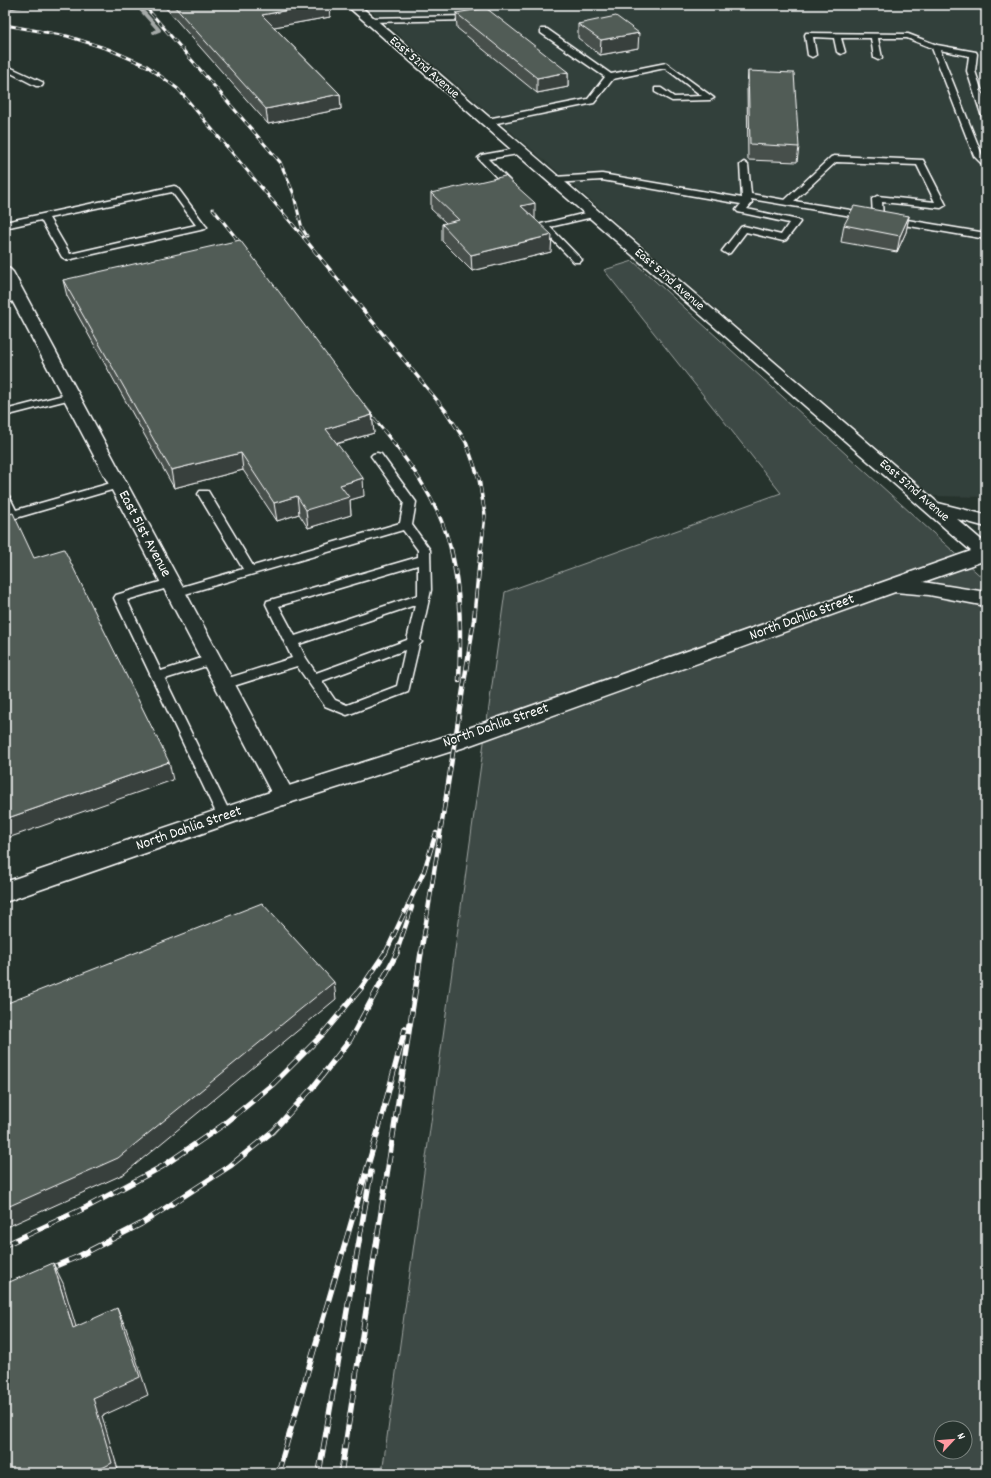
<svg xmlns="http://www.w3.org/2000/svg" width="991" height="1478" viewBox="0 0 991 1478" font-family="Dekko,sans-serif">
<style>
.built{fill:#333f3a}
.green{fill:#3e4944;stroke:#9ea4a2;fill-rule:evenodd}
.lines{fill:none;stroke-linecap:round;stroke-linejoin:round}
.stream{stroke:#a4a9a7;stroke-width:4}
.service-casing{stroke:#fff;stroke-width:3}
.minor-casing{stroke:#fff;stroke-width:3}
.tertiary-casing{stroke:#fff;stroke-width:3}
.service{fill:#26332d;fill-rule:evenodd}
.minor{fill:#26332d;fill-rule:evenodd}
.tertiary{fill:#26332d;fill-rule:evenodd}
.rail-far3-casing{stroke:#fff;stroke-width:3}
.rail-far2-casing{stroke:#fff;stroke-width:3.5}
.rail-far1-casing{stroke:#fff;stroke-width:4.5}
.rail-casing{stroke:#fff;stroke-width:5.5}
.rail-far3{stroke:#26332d;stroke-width:2;stroke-dasharray:5.5;stroke-linecap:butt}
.rail-far2{stroke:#26332d;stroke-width:2.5;stroke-dasharray:7;stroke-linecap:butt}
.rail-far1{stroke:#26332d;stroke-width:3;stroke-dasharray:9;stroke-linecap:butt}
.rail{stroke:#26332d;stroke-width:4;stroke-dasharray:12;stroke-linecap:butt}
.wall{fill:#464f4b;stroke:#fff}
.shaded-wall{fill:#39403d;stroke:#fff}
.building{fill:#515c57;stroke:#fff}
.labels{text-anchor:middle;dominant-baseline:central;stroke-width:3.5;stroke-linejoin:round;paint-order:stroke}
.far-street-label{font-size:13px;fill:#fff;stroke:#26332d}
.street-label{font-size:15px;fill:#fff;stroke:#26332d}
</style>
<rect width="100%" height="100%" fill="#26332d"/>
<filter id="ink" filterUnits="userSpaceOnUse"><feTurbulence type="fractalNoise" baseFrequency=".025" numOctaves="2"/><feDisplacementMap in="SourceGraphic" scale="8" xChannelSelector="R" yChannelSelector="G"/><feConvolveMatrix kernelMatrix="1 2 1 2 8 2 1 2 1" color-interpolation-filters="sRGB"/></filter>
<g filter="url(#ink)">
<path class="built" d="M364,5H986V497L933,496Z"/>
<path class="green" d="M633,261L986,581V1473H382L505,592L781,493L604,270ZM941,1428H965V1452H941Z"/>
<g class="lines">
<path class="stream" d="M137,5L159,30L154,32"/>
<defs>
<g id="service">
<path d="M467,16L471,18L470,20L369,22L365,20L369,18Z"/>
<path d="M541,29H547L611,74L666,63L714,98L710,100L672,101L655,92V88H661L674,97L702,96L665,68L613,79L594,103L487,125L484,124L483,122L487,119L588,99L605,77L541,33Z"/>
<path d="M806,33L908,34L937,45L976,52L977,54L975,71L986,104V119L982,117L967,71L969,56L940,50L982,155L986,158V166L983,165L974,156L932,48L907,38H878L882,58L878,60L874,58L871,38H841L845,52L841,54L837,52L834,38L813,37L816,55L812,57L808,55L805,35Z"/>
<path d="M5,65L42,82L43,84L42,86H36L5,70Z"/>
<path d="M521,148L525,151L524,153L488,159L510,181L511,183L510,185H504L478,158L482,155Z"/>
<path d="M834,156L923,160L946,205L941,208L882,202L883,218L878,221L875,220L873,216L869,219L751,199L752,203L747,209L798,220L800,222L786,240L783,241L746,232L730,253L727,254L722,251L741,227L744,226L781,235L789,223L738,212L736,210L741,204L602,180L554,183L550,180L554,177L602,174L742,198L740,165L744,162L748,165L751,194L785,200L831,157ZM836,162L917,165L935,202L877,196L872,199L873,215L869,213L794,201Z"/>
<path d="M174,186L177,187L205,225L207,227L205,229L67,260L62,257L41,220L5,228V222ZM172,192L196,225L70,254L49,218Z"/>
<path d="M594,211L599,214L597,216L550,227L580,258L582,260L580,262H574L539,226L541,224Z"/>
<path d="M889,217L986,233V239L886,222L884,220L886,218Z"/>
<path d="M18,294L22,295L23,297L22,299L5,303V297Z"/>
<path d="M71,393L76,396L75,398L5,416V410Z"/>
<path d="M377,453L381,454L416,502L412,525L430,550L431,590L420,640L422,642L419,645L408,692L347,715L325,706L297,666L224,689L219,687L217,684L219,681L292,658L266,604L267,601L418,557V550L403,530L175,597L171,596L169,593L171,590L243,569L198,494L200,491H208L253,566L400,523L404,502L371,456L373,454ZM418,565V595L295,636L279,606ZM415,605L407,640L316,673L306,658L299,644ZM405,650L397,686L347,705L335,700L322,681Z"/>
<path d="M118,481L122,483L124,485L122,487L16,518H8L5,513V495L9,496L16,510Z"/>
<path d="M170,579L174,580L176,583L174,586L127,600L161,671L211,655L216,657L218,660L216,663L165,679L232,817L230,821L225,823L220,821L218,817L114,598L116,595Z"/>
</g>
<path id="minor" d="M5,267L10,269L13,272L295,796L292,802L284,805L276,802L273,796L5,287Z"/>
<path id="tertiary" d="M346,5H359L938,503L986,515V527L957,519L986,544V560L923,582L986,592V606L929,595L895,592L462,748L292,802L5,902V882L276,790L446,736L971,551Z"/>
</defs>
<use href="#service" class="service-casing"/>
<use href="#minor" class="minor-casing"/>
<use href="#tertiary" class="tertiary-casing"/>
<use href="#service" class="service"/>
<use href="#minor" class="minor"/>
<use href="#tertiary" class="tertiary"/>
<defs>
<g id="rail-far3">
<path d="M144,5L280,162L293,192L302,228L307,236"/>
<path d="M5,25L67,36L108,49L147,66L178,89L305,239"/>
<path d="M213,209L237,239"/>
</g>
<g id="rail-far2">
<path d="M236,238L245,250"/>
<path d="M304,238L445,410L466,442L479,479L485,515L481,550"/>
<path d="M365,407C400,451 437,493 451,550"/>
</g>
<g id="rail-far1">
<path d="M451,549C461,593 461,636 459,681"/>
<path d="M385,954L424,871L436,833"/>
<path d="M396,954L412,907"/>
<path d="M421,954L474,620L481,549"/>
</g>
<g id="rail">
<path d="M5,1245L87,1207L163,1166L223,1125L273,1084L322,1035L362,987L385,953"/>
<path d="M46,1270L77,1257L141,1224L230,1166L273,1131L314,1086L350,1040L397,953"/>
<path d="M278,1473L378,1131L405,1029"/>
<path d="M319,1473L371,1172"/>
<path d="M341,1473L421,953"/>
</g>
</defs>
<use href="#rail-far3" class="rail-far3-casing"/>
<use href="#rail-far2" class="rail-far2-casing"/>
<use href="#rail-far1" class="rail-far1-casing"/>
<use href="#rail" class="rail-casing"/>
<use href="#rail-far3" class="rail-far3"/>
<use href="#rail-far2" class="rail-far2"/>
<use href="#rail-far1" class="rail-far1"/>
<use href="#rail" class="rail"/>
</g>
<g class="wall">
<path d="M163,5H329L330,17L274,27L340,94L341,109L268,124Z"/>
<path d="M456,13L568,72V87L537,93L457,28Z"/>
<path d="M578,24L638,48L600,55L578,38Z"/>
<path d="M748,71L799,147L797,162L748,160L747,86Z"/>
<path d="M431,193L535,219L551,252L472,271L442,241V224L446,223L431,209Z"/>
<path d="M909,216L906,232L897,252L841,242L844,225Z"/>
<path d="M63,280L372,415L374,433L337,444L364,496L350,500L351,515L308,528L299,514L277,521L243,470L174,488L67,296Z"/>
</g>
<g class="shaded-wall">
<path d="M5,5H31L5,10Z"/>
<path d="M316,5H329L330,17L263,29L262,15Z"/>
<path d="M639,33L638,48L600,55L601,40Z"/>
<path d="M568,72V87L537,93V78Z"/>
<path d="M340,94L341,109L268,124L266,109Z"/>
<path d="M535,203V219L521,206Z"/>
<path d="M909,216L906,232L897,252L900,236Z"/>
<path d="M552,235L551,252L472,271L471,255Z"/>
<path d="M372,415L374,433L328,446L326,429Z"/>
<path d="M241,453L243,470L174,488L171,470Z"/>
<path d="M363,478L364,496L350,500L351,515L308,528L306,510L340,485Z"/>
<path d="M297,496L299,514L277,521L274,503Z"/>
<path d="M169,762L173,780L5,839V819Z"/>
<path d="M334,982L336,999L124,1174L5,1228V1208Z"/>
<path d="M53,1263L63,1283L82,1347L73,1328Z"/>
<path d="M117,1308L126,1328L148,1395L102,1416L119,1473H92L93,1398Z"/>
</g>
<g class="building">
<path d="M173,5H316L262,15L340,94L266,109Z"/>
<path d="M486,8L568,72L537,78L456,13Z"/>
<path d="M616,16L639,33L601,40L578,24Z"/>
<path d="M748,71L794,73L799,147L750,144Z"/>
<path d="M505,176L535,203L521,206L552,235L471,255L442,224L459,220L431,193Z"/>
<path d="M854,206L909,216L900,236L844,225Z"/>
<path d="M240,240L372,415L326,429L363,478L340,485L349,497L306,510L297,496L274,503L241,453L171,470L63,280Z"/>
<path d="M13,513L34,558L64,549L169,762L5,819V515Z"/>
<path d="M262,903L334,982L118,1158L5,1208V1004Z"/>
<path d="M53,1263L73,1328L117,1308L140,1377L93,1398L112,1463L92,1473H5V1284Z"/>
</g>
</g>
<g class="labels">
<g class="far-street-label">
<text transform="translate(424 68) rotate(41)">East 52nd Avenue</text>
<text transform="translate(669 280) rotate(41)">East 52nd Avenue</text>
<text transform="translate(914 491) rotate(41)">East 52nd Avenue</text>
</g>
<g class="street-label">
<text transform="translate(144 534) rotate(62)">East 51st Avenue</text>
<text transform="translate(802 618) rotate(-20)">North Dahlia Street</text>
<text transform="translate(496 726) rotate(-19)">North Dahlia Street</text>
<text transform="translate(189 829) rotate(-19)">North Dahlia Street</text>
</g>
</g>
<rect width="991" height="1478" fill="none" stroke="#26332d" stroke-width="20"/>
<rect x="10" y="10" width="971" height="1458" fill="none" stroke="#fff" stroke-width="1.5" filter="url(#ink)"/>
<g transform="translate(953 1440) rotate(64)"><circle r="19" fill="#26332d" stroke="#7d8581"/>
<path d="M0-3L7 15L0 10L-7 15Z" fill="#ff9aa2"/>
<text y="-6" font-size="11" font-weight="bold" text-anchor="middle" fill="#ffffff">N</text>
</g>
</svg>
